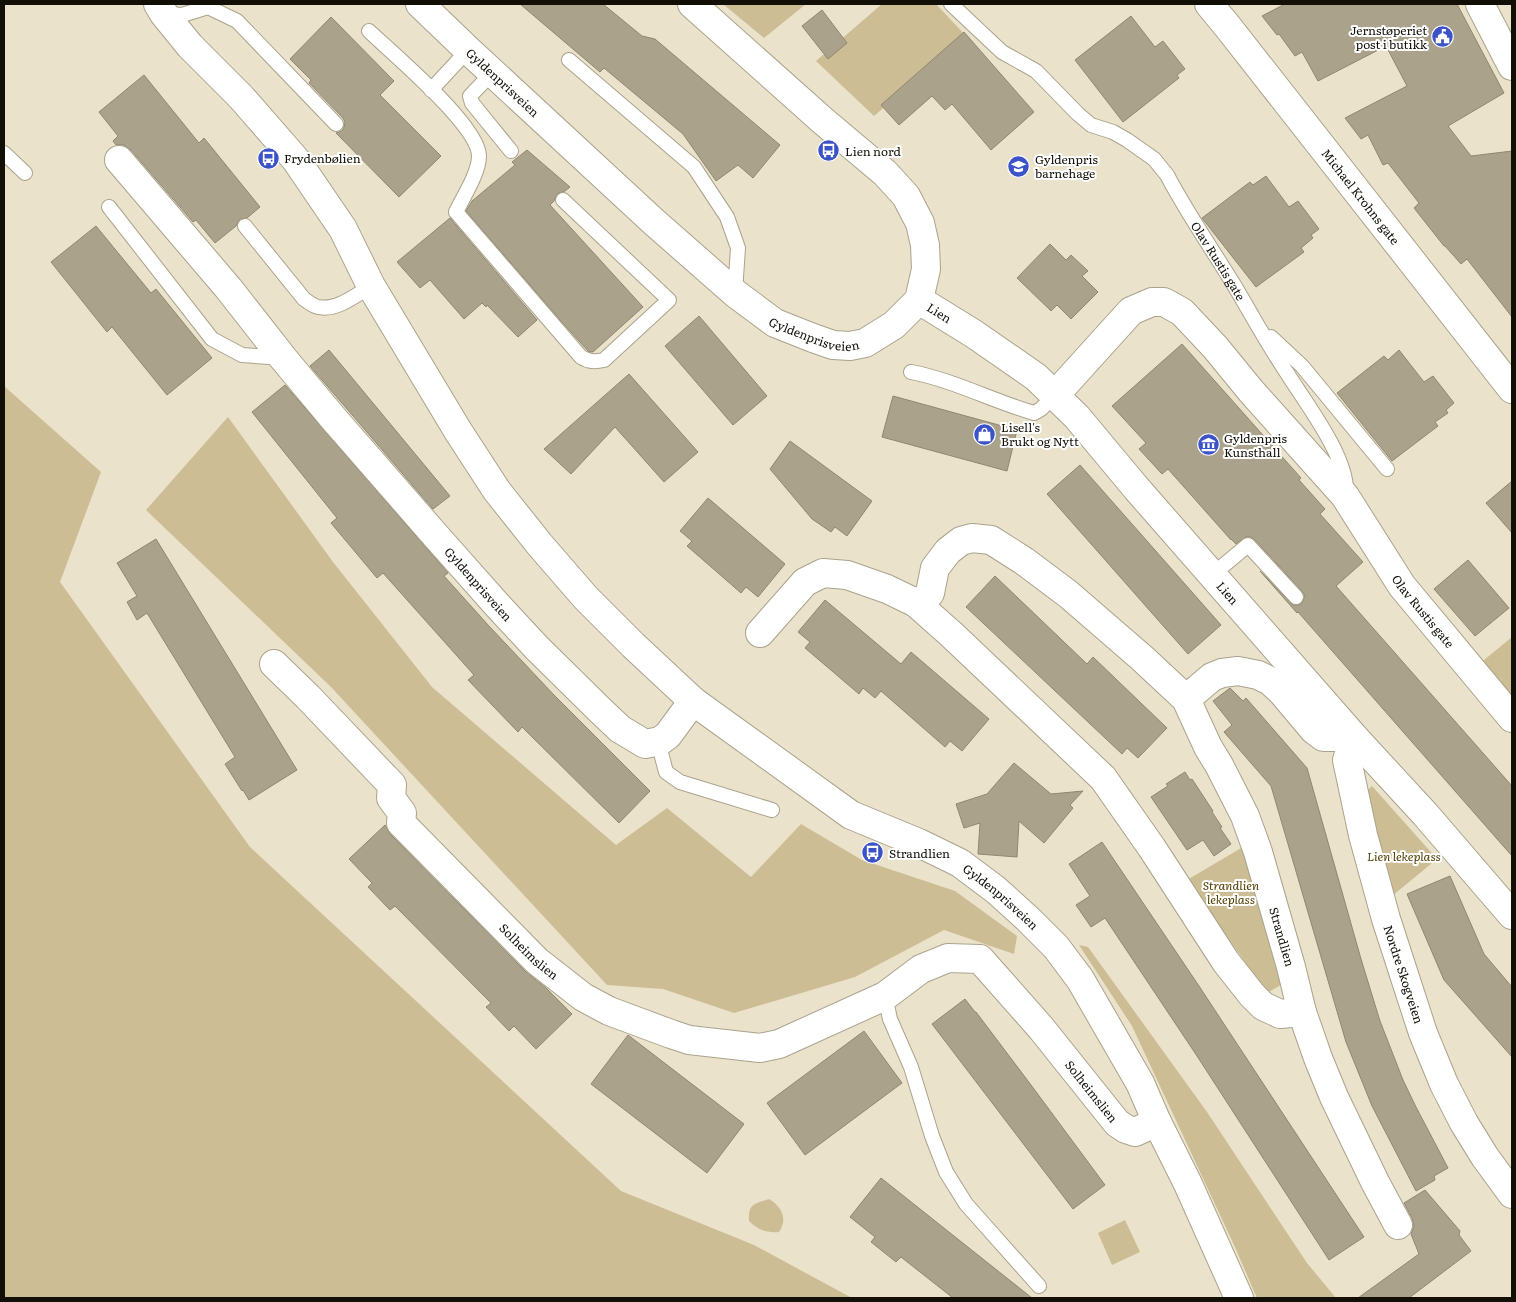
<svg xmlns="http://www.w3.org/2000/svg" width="1516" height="1302" viewBox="0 0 1516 1302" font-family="Literata,serif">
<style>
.green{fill:#ccbd94}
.building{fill:#aba28c;stroke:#8f8771}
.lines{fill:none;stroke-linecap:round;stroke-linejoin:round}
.service-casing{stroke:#aaa28c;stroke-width:16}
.minor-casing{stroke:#aaa28c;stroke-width:30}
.tertiary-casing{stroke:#aaa28c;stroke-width:30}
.primary-casing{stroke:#aaa28c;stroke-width:30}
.service{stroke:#fff;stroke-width:14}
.minor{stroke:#fff;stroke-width:28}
.tertiary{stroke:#fff;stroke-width:28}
.primary{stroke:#fff;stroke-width:28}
.labels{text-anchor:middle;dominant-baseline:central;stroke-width:4;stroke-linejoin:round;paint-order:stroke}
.poi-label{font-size:12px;fill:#120f07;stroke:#fff;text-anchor:start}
.street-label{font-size:12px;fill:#120f07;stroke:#fff}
.park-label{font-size:12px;font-style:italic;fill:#524004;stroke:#fff}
</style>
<rect width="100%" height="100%" fill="#ebe2cb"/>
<g class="green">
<path d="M723,4H806L764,38Z"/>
<path d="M882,4H936L966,36L874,116L816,61Z"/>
<path d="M4,386L101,472L60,582L250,847L621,1191L754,1245L852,1298H4Z"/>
<path d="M228,417L333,562L432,687L616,845L667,808L751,877L801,824L862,860L955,891L1017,936L1014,954L944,930L855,977L734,1013L663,989L607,985L331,687L146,510Z"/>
<path d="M1512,637V717L1472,670Z"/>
<path d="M1372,786L1437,859L1392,896L1363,795Z"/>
<path d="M1248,844L1286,982L1267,993L1187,880Z"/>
<path d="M1079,945L1088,947L1207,1112L1307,1263L1336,1298H1257L1234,1245L1132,1026Z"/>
<path d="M769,1199C782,1207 788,1219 779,1232C766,1233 758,1230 749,1221C748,1204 754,1204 769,1199Z"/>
<path d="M1125,1220L1140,1252L1112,1265L1098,1233Z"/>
</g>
<g class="building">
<path d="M520,4H603L642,36L655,39L780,145L753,178L738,165L716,181L683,134L604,68L600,72Z"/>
<path d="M1285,4H1457L1504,93L1448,126L1471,156L1512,151V317L1467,259L1461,264L1445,246H1444L1414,208L1419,203L1388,163L1383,165L1368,135L1361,139L1345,118L1407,86L1386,46L1318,81L1302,52L1295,56L1279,34L1277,35L1262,16Z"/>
<path d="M822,10L847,43L828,59L802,26Z"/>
<path d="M1131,16L1155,47L1163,41L1185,69L1177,75L1179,78L1123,122L1075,60Z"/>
<path d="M331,17L394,81L380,95L441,156L399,197L336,133L342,131L344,127L345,122L343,118L309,83L311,80L290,59Z"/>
<path d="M964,32L1034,112L991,150L952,104L945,110L932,96L899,125L881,105Z"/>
<path d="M144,75L199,143L204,138L260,207L247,218L240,219L236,226L215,243L196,220L193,222L131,150L124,145H116L113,141L118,136L99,112Z"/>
<path d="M527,150L570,187L565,191L557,194L554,201L550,205L643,307L593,352H589L561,321L466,211L472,201L515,165L512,162Z"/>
<path d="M1266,176L1289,207L1298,201L1319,229L1311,235L1313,238L1301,248L1304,252L1256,287L1202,218L1250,182L1253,185Z"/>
<path d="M450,218L537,320L518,337L487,305L486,307L482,303L464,319L430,280L420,288L397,262Z"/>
<path d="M96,226L151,293L156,289L212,358L167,395L112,327L107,332L51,262Z"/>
<path d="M1050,244L1066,260L1071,255L1088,271L1082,276L1098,292L1071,319L1057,305L1051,311L1017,278Z"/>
<path d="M699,316L767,396L733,425L665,346Z"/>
<path d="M1182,344L1301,478L1299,480L1325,509L1320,514L1363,562L1336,586L1512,786V856L1298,612L1297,613L1260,571L1293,605H1298L1302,603L1305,596L1302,591L1254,539L1250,537H1246L1236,544L1231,539V540L1168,469L1162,474L1139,449L1146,443L1112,406Z"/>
<path d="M329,350L450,496L433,509L310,366Z"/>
<path d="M1399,350L1424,382L1433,376L1454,403L1446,410L1448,413L1435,422L1438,426L1392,461L1337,393L1384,356L1388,360Z"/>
<path d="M629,374L698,452L664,482L615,427L571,474L544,449Z"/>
<path d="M285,385L448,573L444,576L489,626L554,695L650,791L619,823L522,727L518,732L468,680L474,675L383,573L377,578L331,523L337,518L252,412Z"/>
<path d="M893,396L1017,430L1007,471L882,437Z"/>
<path d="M790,441L872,501L847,536L835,527L831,532L812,519L770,469Z"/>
<path d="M1080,465L1221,625L1188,654L1047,494Z"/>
<path d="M1512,481V533L1486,503Z"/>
<path d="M708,498L785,564L758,597L746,587L741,593L687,546L692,541L680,531Z"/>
<path d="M156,539L297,770L249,800L243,790L242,791L225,764L235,757L147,613L137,620L127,602L137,596L117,563Z"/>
<path d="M1468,560L1509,608L1475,636L1434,589Z"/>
<path d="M995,576L1087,664L1093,657L1167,728L1138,758L1127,748L1122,754L966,607Z"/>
<path d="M825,600L901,664L911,652L989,719L962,751L950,741L945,747L881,691L875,698L863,688L859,694L805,648L810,642L798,632Z"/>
<path d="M1230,688L1243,701L1246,698L1307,768L1361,959L1380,1021L1403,1080L1416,1107L1448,1168L1434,1176L1435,1180L1416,1191L1372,1106L1346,1042L1271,786L1224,732L1232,725L1213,701Z"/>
<path d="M1014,763L1051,794L1083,791L1070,805L1073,808L1044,843L1019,821L1017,857L978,854L980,823L964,828L956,804L987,794Z"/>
<path d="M1185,772L1190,780L1192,779L1213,811L1212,812L1222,827L1220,828L1231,844L1214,856L1203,840L1187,850L1151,797L1168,786L1166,784Z"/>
<path d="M385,825L390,834L526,972L546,988L572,1014L536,1049L514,1026L509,1031L486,1007L491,1003L395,906L390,910L368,887L372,883L349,859Z"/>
<path d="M1102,842L1199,986L1364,1237L1329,1260L1197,1056L1105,918L1091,927L1076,905L1090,896L1069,864Z"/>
<path d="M1450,876L1484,954L1512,987V1057L1444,980L1407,894Z"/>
<path d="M965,999L975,1012H976L1031,1085L1105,1185L1073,1209L932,1024Z"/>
<path d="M864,1031L902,1083L805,1155L767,1103Z"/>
<path d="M628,1035L744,1124L707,1173L591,1084Z"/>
<path d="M881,1178L1032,1298H953L901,1257L896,1262L871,1242L875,1237L850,1217Z"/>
<path d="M1425,1190L1460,1231L1459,1235L1471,1251L1409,1298H1358L1419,1254L1411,1234L1414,1226L1412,1218L1404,1203Z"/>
</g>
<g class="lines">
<defs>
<g id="service">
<path id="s1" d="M951,4L1002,52L1036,71L1078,114L1091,125L1113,132L1127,140L1154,159L1167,175C1187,213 1212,249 1234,285C1252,315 1268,345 1287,373C1305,402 1347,456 1346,491"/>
<path d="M165,14L182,15L208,7L237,21L336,124"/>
<path d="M369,31C393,54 479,126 479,156C479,173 463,197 456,212L581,357C589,362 595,362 604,360L669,300L563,200"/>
<path d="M569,60L694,167L727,217L738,248L735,292"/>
<path d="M492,73L470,96L472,103L511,151"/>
<path d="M431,90L468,50"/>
<path d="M4,153L25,173"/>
<path d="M109,207L212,339L242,355L283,358"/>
<path d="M245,226L304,299C308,302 313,306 318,307C337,311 356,295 371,286"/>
<path d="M1271,337L1302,366L1387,469"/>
<path d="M911,372C953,380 993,401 1034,413L1041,409L1055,395"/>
<path d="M1212,575L1248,545L1296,597"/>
<path d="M660,741L661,753L666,772L680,782L772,810"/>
<path d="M885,996L890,1019L911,1067L932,1136L946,1172L966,1204L1039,1286"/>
</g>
<g id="minor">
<path id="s2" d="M119,160L229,289L283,358L333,418L435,535L498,606L537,648L601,711L620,729L645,744L660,741L668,735L693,701"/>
<path id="s3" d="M919,300L974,334L1036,377L1077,417L1137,489L1354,737L1425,814L1512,915"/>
<path id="s4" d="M1055,395L1131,311L1152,302H1164L1182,312L1215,347L1251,391L1345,496L1402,586L1512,718"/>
<path id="s5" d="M916,603L926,598L930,593L935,568L948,551L961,541L972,538L991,540L1024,561L1068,594L1142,658L1186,699L1208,747L1219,765L1245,816L1258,852L1291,967L1302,1012L1318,1058L1334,1097L1375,1182L1398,1225"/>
<path d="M760,633L805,582L823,573L847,575L887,589L916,603L951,634L1103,778L1152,848L1226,962L1252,995L1263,1006L1280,1014L1302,1012"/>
<path id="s6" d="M274,664L308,697L392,785L391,798L402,813L401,823L537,961L583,997L609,1011L671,1034L689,1040L760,1048L779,1044L885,996L921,969L948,958L980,959L1041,1028L1117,1123L1126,1129L1135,1132L1157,1122"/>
<path id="s7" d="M1186,699L1212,677L1222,673L1238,671L1258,675L1270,681L1282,692L1314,730L1323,737H1354L1347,760L1363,835L1386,919L1423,1033L1444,1084L1464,1123L1485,1157L1512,1194"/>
</g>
<g id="tertiary">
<path id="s8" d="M158,4L164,14L190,46L241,97L296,160L343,229L371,286L458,431L497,491L540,545L586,598L633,645L693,701L851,815L919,843L960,863L996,890L1028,919L1056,947L1080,979L1140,1083L1157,1122L1188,1184L1239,1298"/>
<path id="s9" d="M420,4L468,50L654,222L736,294L775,323L813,338L833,345L850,346L865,343L894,325L919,300L926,269L925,245L920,223L906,196L885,173L822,120L692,4"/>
<path d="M1480,4L1512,66"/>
</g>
<g id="primary">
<path id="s10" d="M1209,4L1228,27L1512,389"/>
</g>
</defs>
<use href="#service" class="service-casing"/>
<use href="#minor" class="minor-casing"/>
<use href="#tertiary" class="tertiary-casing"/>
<use href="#primary" class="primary-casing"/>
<use href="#service" class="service"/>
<use href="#minor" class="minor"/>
<use href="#tertiary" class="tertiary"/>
<use href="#primary" class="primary"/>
</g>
<defs>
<symbol id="civic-disc" viewBox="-11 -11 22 22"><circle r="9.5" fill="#3b53c6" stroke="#fff"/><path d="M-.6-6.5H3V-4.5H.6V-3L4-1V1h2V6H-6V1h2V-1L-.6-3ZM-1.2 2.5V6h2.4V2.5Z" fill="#fff"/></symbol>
<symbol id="bus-disc" viewBox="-11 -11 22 22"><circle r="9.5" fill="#3b53c6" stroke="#fff"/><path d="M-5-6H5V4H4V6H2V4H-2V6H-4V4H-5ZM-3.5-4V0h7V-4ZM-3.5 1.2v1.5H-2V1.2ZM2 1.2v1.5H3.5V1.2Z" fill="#fff"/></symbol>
<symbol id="school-disc" viewBox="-11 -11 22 22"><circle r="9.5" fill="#3b53c6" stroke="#fff"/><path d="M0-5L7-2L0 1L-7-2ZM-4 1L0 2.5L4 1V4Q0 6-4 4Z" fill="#fff"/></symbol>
<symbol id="shop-disc" viewBox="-11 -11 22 22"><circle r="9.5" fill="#3b53c6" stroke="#fff"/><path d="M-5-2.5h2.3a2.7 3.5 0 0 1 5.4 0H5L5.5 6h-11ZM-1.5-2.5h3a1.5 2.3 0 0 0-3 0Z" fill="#fff"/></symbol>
<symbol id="museum-disc" viewBox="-11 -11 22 22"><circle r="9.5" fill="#3b53c6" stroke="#fff"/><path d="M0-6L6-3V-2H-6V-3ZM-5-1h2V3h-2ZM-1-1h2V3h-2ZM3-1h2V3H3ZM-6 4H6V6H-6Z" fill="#fff"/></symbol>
</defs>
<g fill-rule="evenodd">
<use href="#civic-disc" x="1430" y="24" width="25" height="25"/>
<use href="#bus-disc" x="816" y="138" width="25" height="25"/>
<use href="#bus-disc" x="256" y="146" width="25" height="25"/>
<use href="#school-disc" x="1006" y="154" width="25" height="25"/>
<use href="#shop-disc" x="972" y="422" width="25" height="25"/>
<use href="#museum-disc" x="1196" y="432" width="25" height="25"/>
<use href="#bus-disc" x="860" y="840" width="25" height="25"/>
</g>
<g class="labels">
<g class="poi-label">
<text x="1427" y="30" text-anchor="end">Jernstøperiet<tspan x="1427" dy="14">post i butikk</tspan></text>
<text x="845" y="151">Lien nord</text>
<text x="284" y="158">Frydenbølien</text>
<text x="1035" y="159">Gyldenpris<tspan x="1035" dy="14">barnehage</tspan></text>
<text x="1001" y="427">Lisell's<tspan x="1001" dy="14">Brukt og Nytt</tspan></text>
<text x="1224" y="438">Gyldenpris<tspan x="1224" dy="14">Kunsthall</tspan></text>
<text x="889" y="853">Strandlien</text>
</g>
<g class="street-label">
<text stroke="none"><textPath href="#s9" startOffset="114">Gyldenprisveien</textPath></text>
<text stroke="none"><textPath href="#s10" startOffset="245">Michael Krohns gate</textPath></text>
<text stroke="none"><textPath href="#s1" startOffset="379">Olav Rustis gate</textPath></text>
<text stroke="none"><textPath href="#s3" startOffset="24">Lien</textPath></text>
<text stroke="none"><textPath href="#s9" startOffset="519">Gyldenprisveien</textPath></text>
<text stroke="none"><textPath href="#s2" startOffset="556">Gyldenprisveien</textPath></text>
<text stroke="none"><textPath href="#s3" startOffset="429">Lien</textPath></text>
<text stroke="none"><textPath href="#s4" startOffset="554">Olav Rustis gate</textPath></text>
<text stroke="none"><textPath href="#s8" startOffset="1251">Gyldenprisveien</textPath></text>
<text stroke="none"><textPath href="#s5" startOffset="621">Strandlien</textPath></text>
<text stroke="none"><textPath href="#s6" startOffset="392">Solheimslien</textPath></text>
<text stroke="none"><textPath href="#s7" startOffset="449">Nordre Skogveien</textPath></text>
<text stroke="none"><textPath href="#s6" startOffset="1064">Solheimslien</textPath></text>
</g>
<g class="park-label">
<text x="1404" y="856">Lien lekeplass</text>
<text x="1231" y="885">Strandlien<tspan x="1231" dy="14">lekeplass</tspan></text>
</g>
</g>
<rect width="1516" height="1302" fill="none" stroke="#120f07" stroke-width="10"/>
</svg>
